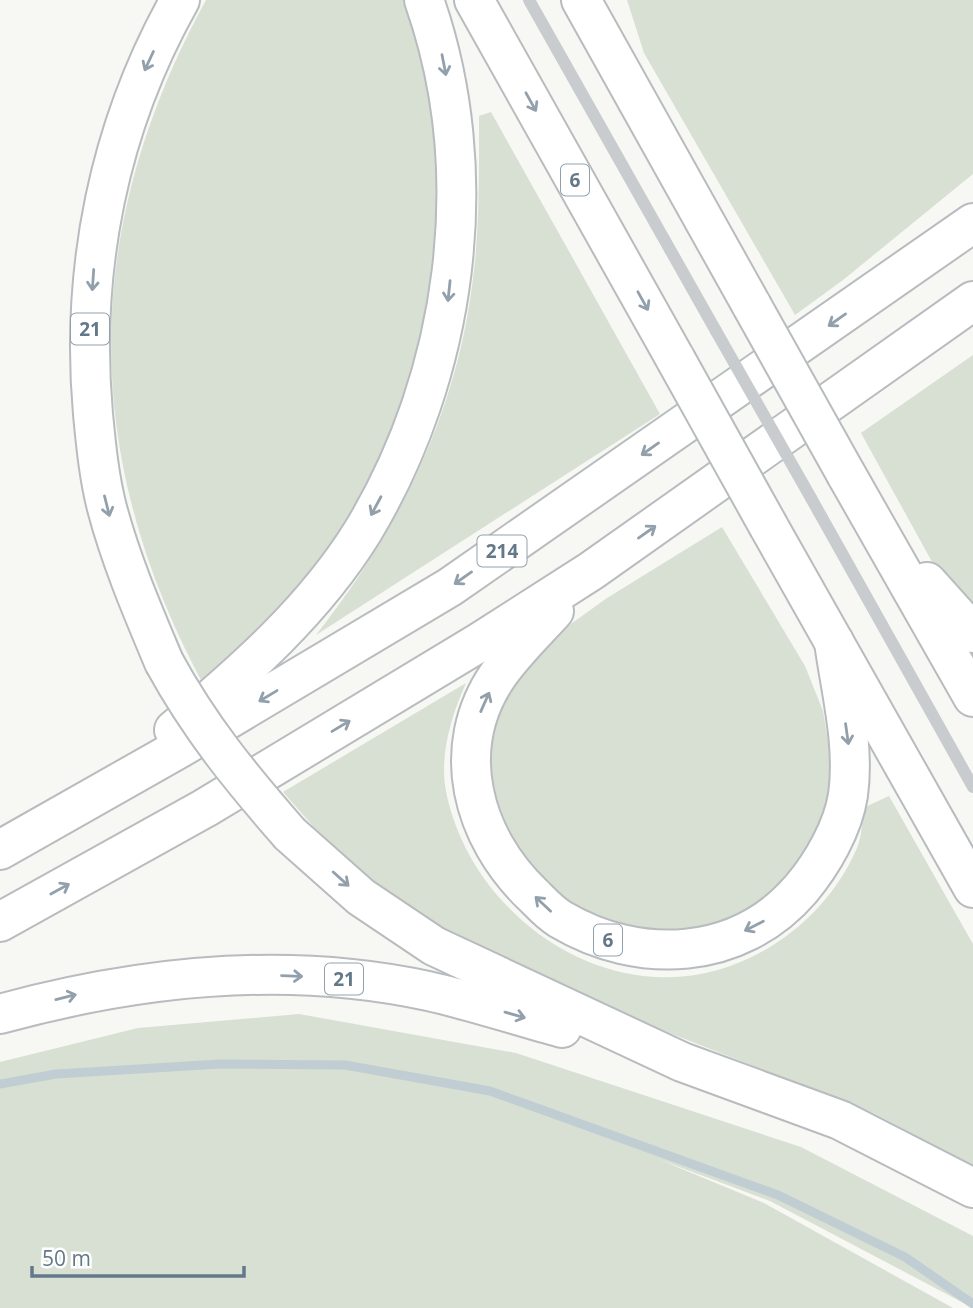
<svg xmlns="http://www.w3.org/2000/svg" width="973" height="1308" viewBox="0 0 973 1308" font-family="'Open Sans',sans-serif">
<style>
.green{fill:#d8e0d4}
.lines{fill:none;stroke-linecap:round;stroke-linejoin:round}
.stream{stroke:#c0cdd2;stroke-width:9}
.highway-casing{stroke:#b8bcbf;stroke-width:42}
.lane{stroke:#c9cccf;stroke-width:12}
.highway{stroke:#fff;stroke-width:38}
.highway-bridge-casing{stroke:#b8bcbf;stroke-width:42;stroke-linecap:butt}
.lane-bridge{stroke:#c9cccf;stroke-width:12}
.highway-bridge{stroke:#fff;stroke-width:38}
.oneway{stroke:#92a0ac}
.labels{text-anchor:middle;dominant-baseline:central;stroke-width:7;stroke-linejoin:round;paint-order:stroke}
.shield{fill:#fff;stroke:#92a0ac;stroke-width:2}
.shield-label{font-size:19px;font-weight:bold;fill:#637888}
</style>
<rect width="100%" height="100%" fill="#f7f7f3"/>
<g class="green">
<path d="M206,0H410L419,27L440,165L438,258L407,403L342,541L209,695C80,462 78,234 206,0Z"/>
<path d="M627,0H973V174L843,280L795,315L644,53Z"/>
<path d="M491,112L660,414L316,635C397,532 455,417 472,286C480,230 479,172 479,116Z"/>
<path d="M973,355V613L936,569L861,433Z"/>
<path d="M722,527L805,666L823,711L830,754V788L823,834L760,911L657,941L564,909L494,826L481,754L489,720L529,654L607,598Z"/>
<path d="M466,683C451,717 438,758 447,796C468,891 556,972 656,977C741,982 824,925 857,848C862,836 862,820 865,807L889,796L973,944V1166L875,1114L500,966L393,900L334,850L283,792Z"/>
<path d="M299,1014L516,1053L801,1147L973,1236V1308L770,1201L658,1159L764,1203L953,1308H0V1062L138,1028Z"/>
</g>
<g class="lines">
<path class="stream" d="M0,1084L56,1074L220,1064L345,1065L490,1091L778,1195L905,1257L973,1304"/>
<defs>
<g id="highway">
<path d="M474,0L676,360"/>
<path d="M581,0L752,306"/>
<path d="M846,474L973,697"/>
<path d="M769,527L973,888"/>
<path d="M927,582L973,633"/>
<path d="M554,611C535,632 514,652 498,675C448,748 472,837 533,895C541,903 550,913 560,919C639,966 739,961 801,889C822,864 843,828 848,795C855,745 841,692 834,642"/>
<path d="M164,662C143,612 121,561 107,508C99,477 96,445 93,414C80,269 109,126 180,0"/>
<path d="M174,730C244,672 315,609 363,531C457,375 485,173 424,0"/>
<path d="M290,834L361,897L434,946L682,1062L840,1120L973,1188"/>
<path d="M0,850L180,748L450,587L973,223"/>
<path d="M0,922L205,808L480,642L591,571L973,301"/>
<path d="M0,1014C139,976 285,960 428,991C473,1001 518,1016 562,1028"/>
</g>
</defs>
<use href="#highway" class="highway-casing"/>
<g class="lane">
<path d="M529,0L716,331"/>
<path d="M811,498L973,787"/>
</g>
<use href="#highway" class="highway"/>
<defs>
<g id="highway-bridge">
<path d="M752,306L846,474"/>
<path d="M676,360L769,527"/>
<path d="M164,662C200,728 241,778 290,834"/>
</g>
</defs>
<use href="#highway-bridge" class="highway-bridge-casing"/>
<path class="lane-bridge" d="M716,331L811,498"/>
<use href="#highway-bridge" class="highway-bridge"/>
</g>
<defs><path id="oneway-shaft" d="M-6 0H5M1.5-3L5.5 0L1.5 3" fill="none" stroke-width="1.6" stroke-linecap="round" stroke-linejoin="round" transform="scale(1.75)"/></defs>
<g class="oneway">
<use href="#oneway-shaft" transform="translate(149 61) rotate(115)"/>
<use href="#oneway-shaft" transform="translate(444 65) rotate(79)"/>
<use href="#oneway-shaft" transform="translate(531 102) rotate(61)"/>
<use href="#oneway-shaft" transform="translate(93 280) rotate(94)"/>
<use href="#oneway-shaft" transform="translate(449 291) rotate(96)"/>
<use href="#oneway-shaft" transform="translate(643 301) rotate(61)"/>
<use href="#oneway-shaft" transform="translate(837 320) rotate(145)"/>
<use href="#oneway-shaft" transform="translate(650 449) rotate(145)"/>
<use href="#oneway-shaft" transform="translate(107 506) rotate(76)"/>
<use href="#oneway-shaft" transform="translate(376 506) rotate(118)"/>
<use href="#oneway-shaft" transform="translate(647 532) rotate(-35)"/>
<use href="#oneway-shaft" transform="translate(463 578) rotate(145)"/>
<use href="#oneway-shaft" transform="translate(268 696) rotate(149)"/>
<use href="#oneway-shaft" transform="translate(485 702) rotate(-66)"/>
<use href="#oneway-shaft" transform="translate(341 726) rotate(-31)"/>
<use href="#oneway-shaft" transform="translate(847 734) rotate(82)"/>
<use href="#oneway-shaft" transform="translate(341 879) rotate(42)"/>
<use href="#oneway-shaft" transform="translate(60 889) rotate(-29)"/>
<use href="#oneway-shaft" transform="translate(543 904) rotate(-137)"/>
<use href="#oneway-shaft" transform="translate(754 926) rotate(153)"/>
<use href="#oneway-shaft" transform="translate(292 976) rotate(2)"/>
<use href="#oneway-shaft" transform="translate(66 997) rotate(-14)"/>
<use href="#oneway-shaft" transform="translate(515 1015) rotate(16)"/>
</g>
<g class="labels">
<g class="shield">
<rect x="561" y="164.5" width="28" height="31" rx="5"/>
<rect x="71" y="313.5" width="38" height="31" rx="5"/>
<rect x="477.5" y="535.5" width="49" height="31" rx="5"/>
<rect x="594" y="924.5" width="28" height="31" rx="5"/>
<rect x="325" y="963.5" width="38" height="31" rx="5"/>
</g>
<g class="shield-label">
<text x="575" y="180">6</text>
<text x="90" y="329">21</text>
<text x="502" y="551">214</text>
<text x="608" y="940">6</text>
<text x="344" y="979">21</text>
</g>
</g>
<path d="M32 1266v10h212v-10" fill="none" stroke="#637888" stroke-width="3.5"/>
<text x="42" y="1266" font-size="21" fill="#637888" stroke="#ffffff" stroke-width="5" paint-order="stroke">50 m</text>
</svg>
